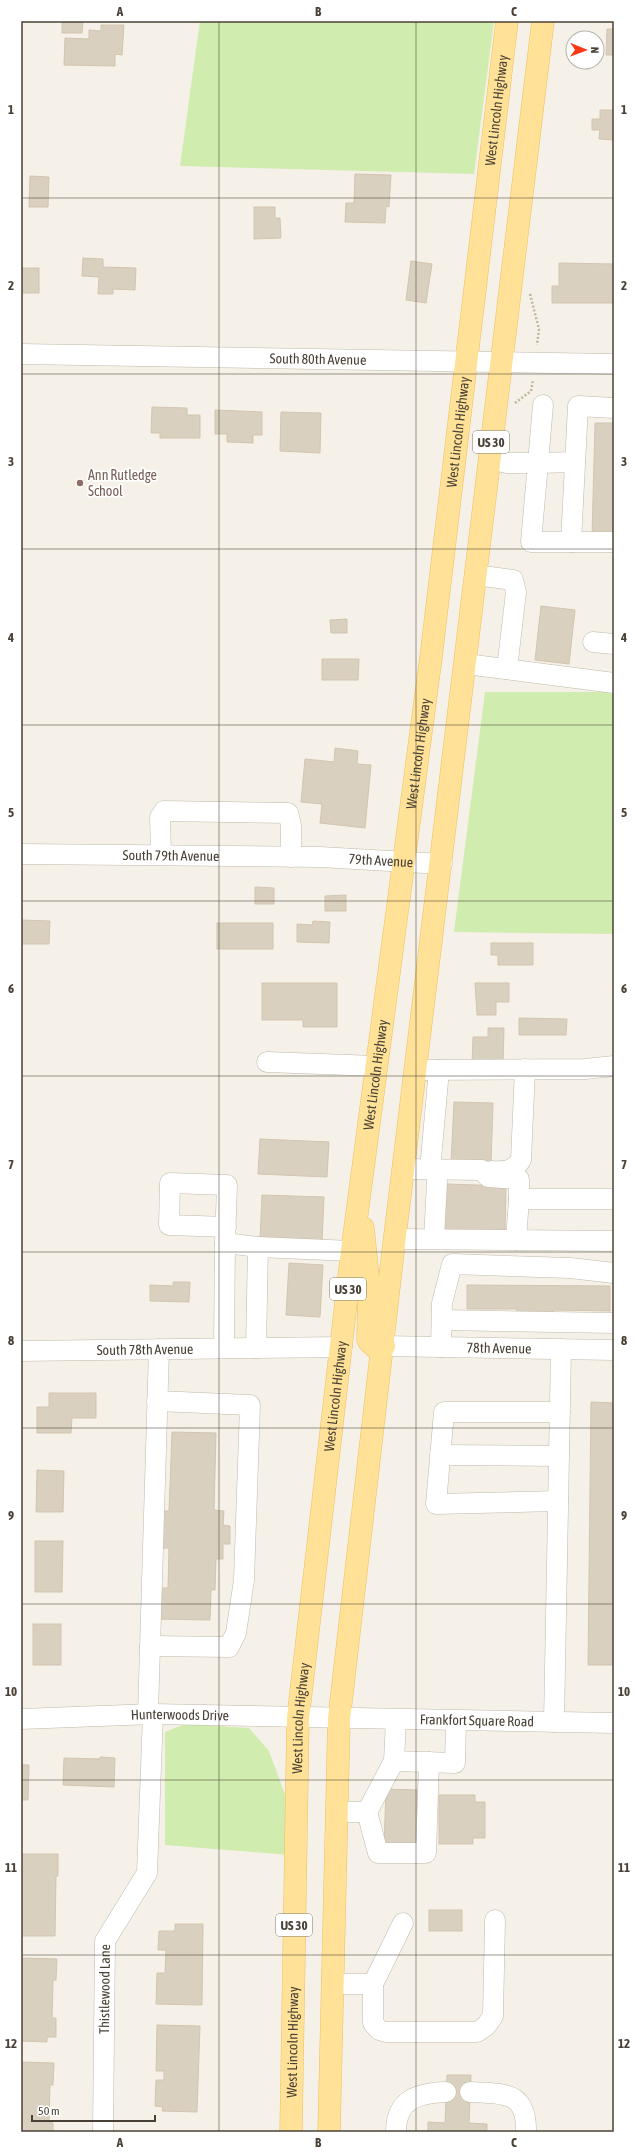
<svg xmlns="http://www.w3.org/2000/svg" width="635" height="2153" viewBox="0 0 635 2153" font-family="'Asap Condensed',sans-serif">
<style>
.green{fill:#d0ecae}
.building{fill:#dad0bf;stroke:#d3c5af}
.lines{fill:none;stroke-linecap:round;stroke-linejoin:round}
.minor-casing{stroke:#c1b9aa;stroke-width:21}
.major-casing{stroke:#ebc15f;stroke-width:23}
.path{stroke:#c4b59a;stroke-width:2.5;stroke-dasharray:2 2;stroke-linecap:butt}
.minor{stroke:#fff;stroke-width:20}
.major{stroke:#ffe197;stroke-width:22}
.grid{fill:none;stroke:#494136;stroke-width:1;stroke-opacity:0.55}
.education-dot{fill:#8d6e63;stroke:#fff;stroke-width:1.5}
.labels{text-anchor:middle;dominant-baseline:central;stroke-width:3.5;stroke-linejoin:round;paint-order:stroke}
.shield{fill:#fff;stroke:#807a72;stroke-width:1}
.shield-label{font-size:13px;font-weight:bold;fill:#494136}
.street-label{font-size:14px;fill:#494136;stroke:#fff}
.education-label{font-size:14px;fill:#785e54;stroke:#fff;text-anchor:start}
.neatline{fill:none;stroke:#494136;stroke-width:1.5}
.grid-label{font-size:13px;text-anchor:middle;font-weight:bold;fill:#494136}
</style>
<rect width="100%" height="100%" fill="#f5f1e8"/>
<g class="green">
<path d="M200,21H494L474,174L180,166Z"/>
<path d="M485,692H614V934L454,932Z"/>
<path d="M185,1724L249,1728L269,1751L287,1800L290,1855L165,1845V1732Z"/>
</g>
<g class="building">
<path d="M62,21H83L82,33H62Z"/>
<path d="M101,25H124L122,55L115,54V66L64,65L65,38L89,39V30L101,31Z"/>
<path d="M607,29H614V55H606Z"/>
<path d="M600,110H614V140L599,139L600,130H592V119H600Z"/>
<path d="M355,174L391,175L389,207L386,206L385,223L345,222L346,203H354Z"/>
<path d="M30,176L49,177L48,207H29Z"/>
<path d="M254,207H275V218H280L281,238L254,239Z"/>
<path d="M83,258L103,259V267L136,268L135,290L113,289V294H98L99,277L82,276Z"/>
<path d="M411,261L432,264L426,303L406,300Z"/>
<path d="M559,263L614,264V303H552V286H559Z"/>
<rect x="21" y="268" width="18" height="25"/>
<path d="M152,407L187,408V415H200V438H160V433H151Z"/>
<path d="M215,410L262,412V435H253V443L227,442V434H215Z"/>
<path d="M281,412L321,413L320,453L280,451Z"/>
<path d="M595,423H614V537H592Z"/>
<path d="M541,606L575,610L569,664L535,660Z"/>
<path d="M347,619V633H331L330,620Z"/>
<path d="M322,659H359L358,680H322Z"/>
<path d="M335,748L358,751L357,764L371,765L365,828L320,823L322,804L301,802L305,759L334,762Z"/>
<path d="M255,887L274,888V904H255Z"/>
<path d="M346,895V911H325V896Z"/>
<path d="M21,920L50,921L49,944H21Z"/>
<path d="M313,921L330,922L329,943L297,942V924L312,925Z"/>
<rect x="217" y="923" width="56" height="26"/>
<path d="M491,943H533V965H498V955H491Z"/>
<path d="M262,983H337V1027H303V1020H262Z"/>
<path d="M475,983H509V1002H496V1015H477Z"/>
<path d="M519,1018L567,1019L566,1035H519Z"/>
<path d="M488,1028H504L503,1066L472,1065L473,1037H488Z"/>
<path d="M454,1102L493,1103L491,1164L451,1163Z"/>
<path d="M260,1139L329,1142L327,1177L258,1174Z"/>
<path d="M446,1184L506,1186L505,1233L444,1231Z"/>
<path d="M262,1195L324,1197L322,1243L260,1240Z"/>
<path d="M289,1263L323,1265L320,1317L286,1315Z"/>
<path d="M173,1282H190L189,1302L150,1301V1285L173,1286Z"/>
<path d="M467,1285L610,1286V1311L553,1310V1314H516L517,1309H467Z"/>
<path d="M49,1393H96V1418H72L71,1433H37V1407H49Z"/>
<path d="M591,1402L614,1403V1665H588Z"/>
<path d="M172,1432L216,1433L214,1510L224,1511L223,1525L230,1526V1544H223V1559H216L215,1590H211L210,1620L154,1619L155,1588H168L169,1548H157L158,1511H169Z"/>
<path d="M37,1470L64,1471L63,1512H36Z"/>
<path d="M35,1541H63L62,1592H35Z"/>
<rect x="33" y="1624" width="28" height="41"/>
<path d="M100,1757L115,1758L114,1787L63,1785L64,1758L100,1759Z"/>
<path d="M21,1765H29L28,1800H21Z"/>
<path d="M386,1789L417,1790L415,1849L384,1848Z"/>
<path d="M439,1795H475V1802H485V1838H473V1844H439Z"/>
<path d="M21,1854H58V1876H56L55,1936H21Z"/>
<rect x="429" y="1910" width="33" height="21"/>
<path d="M175,1924H203L202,2005L156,2004L157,1973H165L166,1950H158L159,1931H175Z"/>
<path d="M21,1958L57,1959L56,1980H53L52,2018H56V2037H47V2042L21,2041Z"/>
<path d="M157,2025L200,2026L197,2112L162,2111L163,2107L155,2106L156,2080H164V2071H156Z"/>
<path d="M21,2062L54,2063L53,2085H50L49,2122L53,2123V2132H21Z"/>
<path d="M447,2075H471L469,2123L487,2124V2132H428V2122L445,2123Z"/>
</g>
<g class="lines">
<defs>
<g id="minor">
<path id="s1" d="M21,354L614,364"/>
<path d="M543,405L538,463L575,462"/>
<path d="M489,459L507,463H538L531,542H614"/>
<path d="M571,542L578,406L614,408"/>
<path d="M476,575L513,580L516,592L507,669"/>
<path d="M593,642L614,644"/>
<path d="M466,664L614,683"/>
<path id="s2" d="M21,854L320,857L442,864"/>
<path d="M161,855L160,817L164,811L288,813L291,825V857"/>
<path d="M267,1062L376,1066"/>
<path d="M416,1070L585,1069L614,1066"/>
<path d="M404,1169L482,1170L488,1177L519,1179V1199H614"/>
<path d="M430,1170L439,1070"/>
<path d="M492,1171C504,1172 514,1171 521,1160L525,1069"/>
<path d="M226,1227L169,1225L170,1183L227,1185L225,1243L258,1247"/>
<path d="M395,1239L614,1241"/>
<path d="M434,1239L437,1182"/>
<path d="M516,1240L519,1199"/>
<path d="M442,1320L614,1323"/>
<path id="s3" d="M384,1346L614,1350"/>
<path d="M441,1347L442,1303L452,1264L570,1268L614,1273"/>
<path d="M224,1348L225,1243"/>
<path d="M256,1348L258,1247L352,1251"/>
<path id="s4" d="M21,1351L342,1347"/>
<path d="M440,1455L559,1456"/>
<path d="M558,1501L436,1504L444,1412H560"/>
<path d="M150,1646L229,1647L236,1633L244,1580L250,1405L157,1401"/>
<path d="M148,1714L159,1349"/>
<path id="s5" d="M21,1719L153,1714L614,1723"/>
<path d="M396,1720L394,1761L455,1763L456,1721"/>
<path d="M554,1722L561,1349"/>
<path d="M337,1812H367L394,1761"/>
<path d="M367,1812L378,1853H426L429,1762"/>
<path d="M332,1984H373L403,1923"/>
<path d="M373,1984V2023L379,2030L386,2032H477L486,2026L493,2016L495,1920"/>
<path d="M470,2092C503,2094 527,2090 526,2132"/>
<path id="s6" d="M103,2132L105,1941L147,1873L153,1714"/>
<path d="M396,2132C396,2099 418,2093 446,2092"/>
</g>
<g id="major">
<path d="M363,1228L369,1287L368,1340L375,1347L384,1346"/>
<path id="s7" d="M291,2132L298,1718L352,1251L431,657L507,21"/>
<path d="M329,2132L339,1719L393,1252L543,21"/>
</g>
</defs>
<use href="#minor" class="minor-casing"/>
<use href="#major" class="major-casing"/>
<g class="path">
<path d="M530,294L539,329L537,345"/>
<path d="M515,403L531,391L533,380"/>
</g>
<use href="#minor" class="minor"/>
<use href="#major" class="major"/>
</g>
<path class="grid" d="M219,21V2132M416,21V2132M21,198H614M21,374H614M21,549H614M21,725H614M21,901H614M21,1076H614M21,1252H614M21,1428H614M21,1604H614M21,1780H614M21,1955H614"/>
<circle class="education-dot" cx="80" cy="483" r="4"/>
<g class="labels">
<g class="shield">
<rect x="473" y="431" width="36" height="22" rx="3"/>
<rect x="330" y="1278" width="36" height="22" rx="3"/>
<rect x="276" y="1914" width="36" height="22" rx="3"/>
</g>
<g class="shield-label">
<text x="491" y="442">US 30</text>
<text x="348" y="1289">US 30</text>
<text x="294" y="1925">US 30</text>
</g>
<g class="street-label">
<text stroke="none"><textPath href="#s7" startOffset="2034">West Lincoln Highway</textPath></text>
<text stroke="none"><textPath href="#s1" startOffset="297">South 80th Avenue</textPath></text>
<text stroke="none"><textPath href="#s7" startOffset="1710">West Lincoln Highway</textPath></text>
<text stroke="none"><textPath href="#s7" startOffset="1386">West Lincoln Highway</textPath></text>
<text stroke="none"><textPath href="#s2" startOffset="150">South 79th Avenue</textPath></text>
<text stroke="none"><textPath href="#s2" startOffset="360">79th Avenue</textPath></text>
<text stroke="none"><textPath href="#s7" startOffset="1062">West Lincoln Highway</textPath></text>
<text stroke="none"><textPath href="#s3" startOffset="115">78th Avenue</textPath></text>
<text stroke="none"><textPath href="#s4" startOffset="124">South 78th Avenue</textPath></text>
<text stroke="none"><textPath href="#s7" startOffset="738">West Lincoln Highway</textPath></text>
<text stroke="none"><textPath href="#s5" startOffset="159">Hunterwoods Drive</textPath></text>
<text stroke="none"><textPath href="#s7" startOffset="414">West Lincoln Highway</textPath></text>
<text stroke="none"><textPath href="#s5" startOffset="456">Frankfort Square Road</textPath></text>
<text stroke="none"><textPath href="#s6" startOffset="143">Thistlewood Lane</textPath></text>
<text stroke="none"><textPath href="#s7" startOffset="90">West Lincoln Highway</textPath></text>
</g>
<g class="education-label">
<text x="88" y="475">Ann Rutledge<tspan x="88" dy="16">School</tspan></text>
</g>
</g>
<rect width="635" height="2153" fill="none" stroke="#ffffff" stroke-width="44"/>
<g transform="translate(585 50) rotate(91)"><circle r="19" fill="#ffffff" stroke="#b6b3af"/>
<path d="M0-3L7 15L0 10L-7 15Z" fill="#ff3815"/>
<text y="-6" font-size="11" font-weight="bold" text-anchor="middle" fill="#494136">N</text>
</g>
<path d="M32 2115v6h123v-6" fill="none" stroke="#494136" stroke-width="2"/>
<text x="38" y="2115" font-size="12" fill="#494136" stroke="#ffffff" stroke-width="3" paint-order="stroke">50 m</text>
<rect x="22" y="22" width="591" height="2109" class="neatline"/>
<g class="grid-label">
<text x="120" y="16">A</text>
<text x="318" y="16">B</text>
<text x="514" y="16">C</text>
<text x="11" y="114">1</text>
<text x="624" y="114">1</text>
<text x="11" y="290">2</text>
<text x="624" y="290">2</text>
<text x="11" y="466">3</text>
<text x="624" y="466">3</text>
<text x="11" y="642">4</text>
<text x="624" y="642">4</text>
<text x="11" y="817">5</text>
<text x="624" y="817">5</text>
<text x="11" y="993">6</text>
<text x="624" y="993">6</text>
<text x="11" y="1169">7</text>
<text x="624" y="1169">7</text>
<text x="11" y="1345">8</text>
<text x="624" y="1345">8</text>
<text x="11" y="1520">9</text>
<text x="624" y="1520">9</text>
<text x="11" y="1696">10</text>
<text x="624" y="1696">10</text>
<text x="11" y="1872">11</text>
<text x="624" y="1872">11</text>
<text x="11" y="2048">12</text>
<text x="624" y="2048">12</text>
<text x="120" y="2147">A</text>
<text x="318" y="2147">B</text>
<text x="514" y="2147">C</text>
</g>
</svg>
